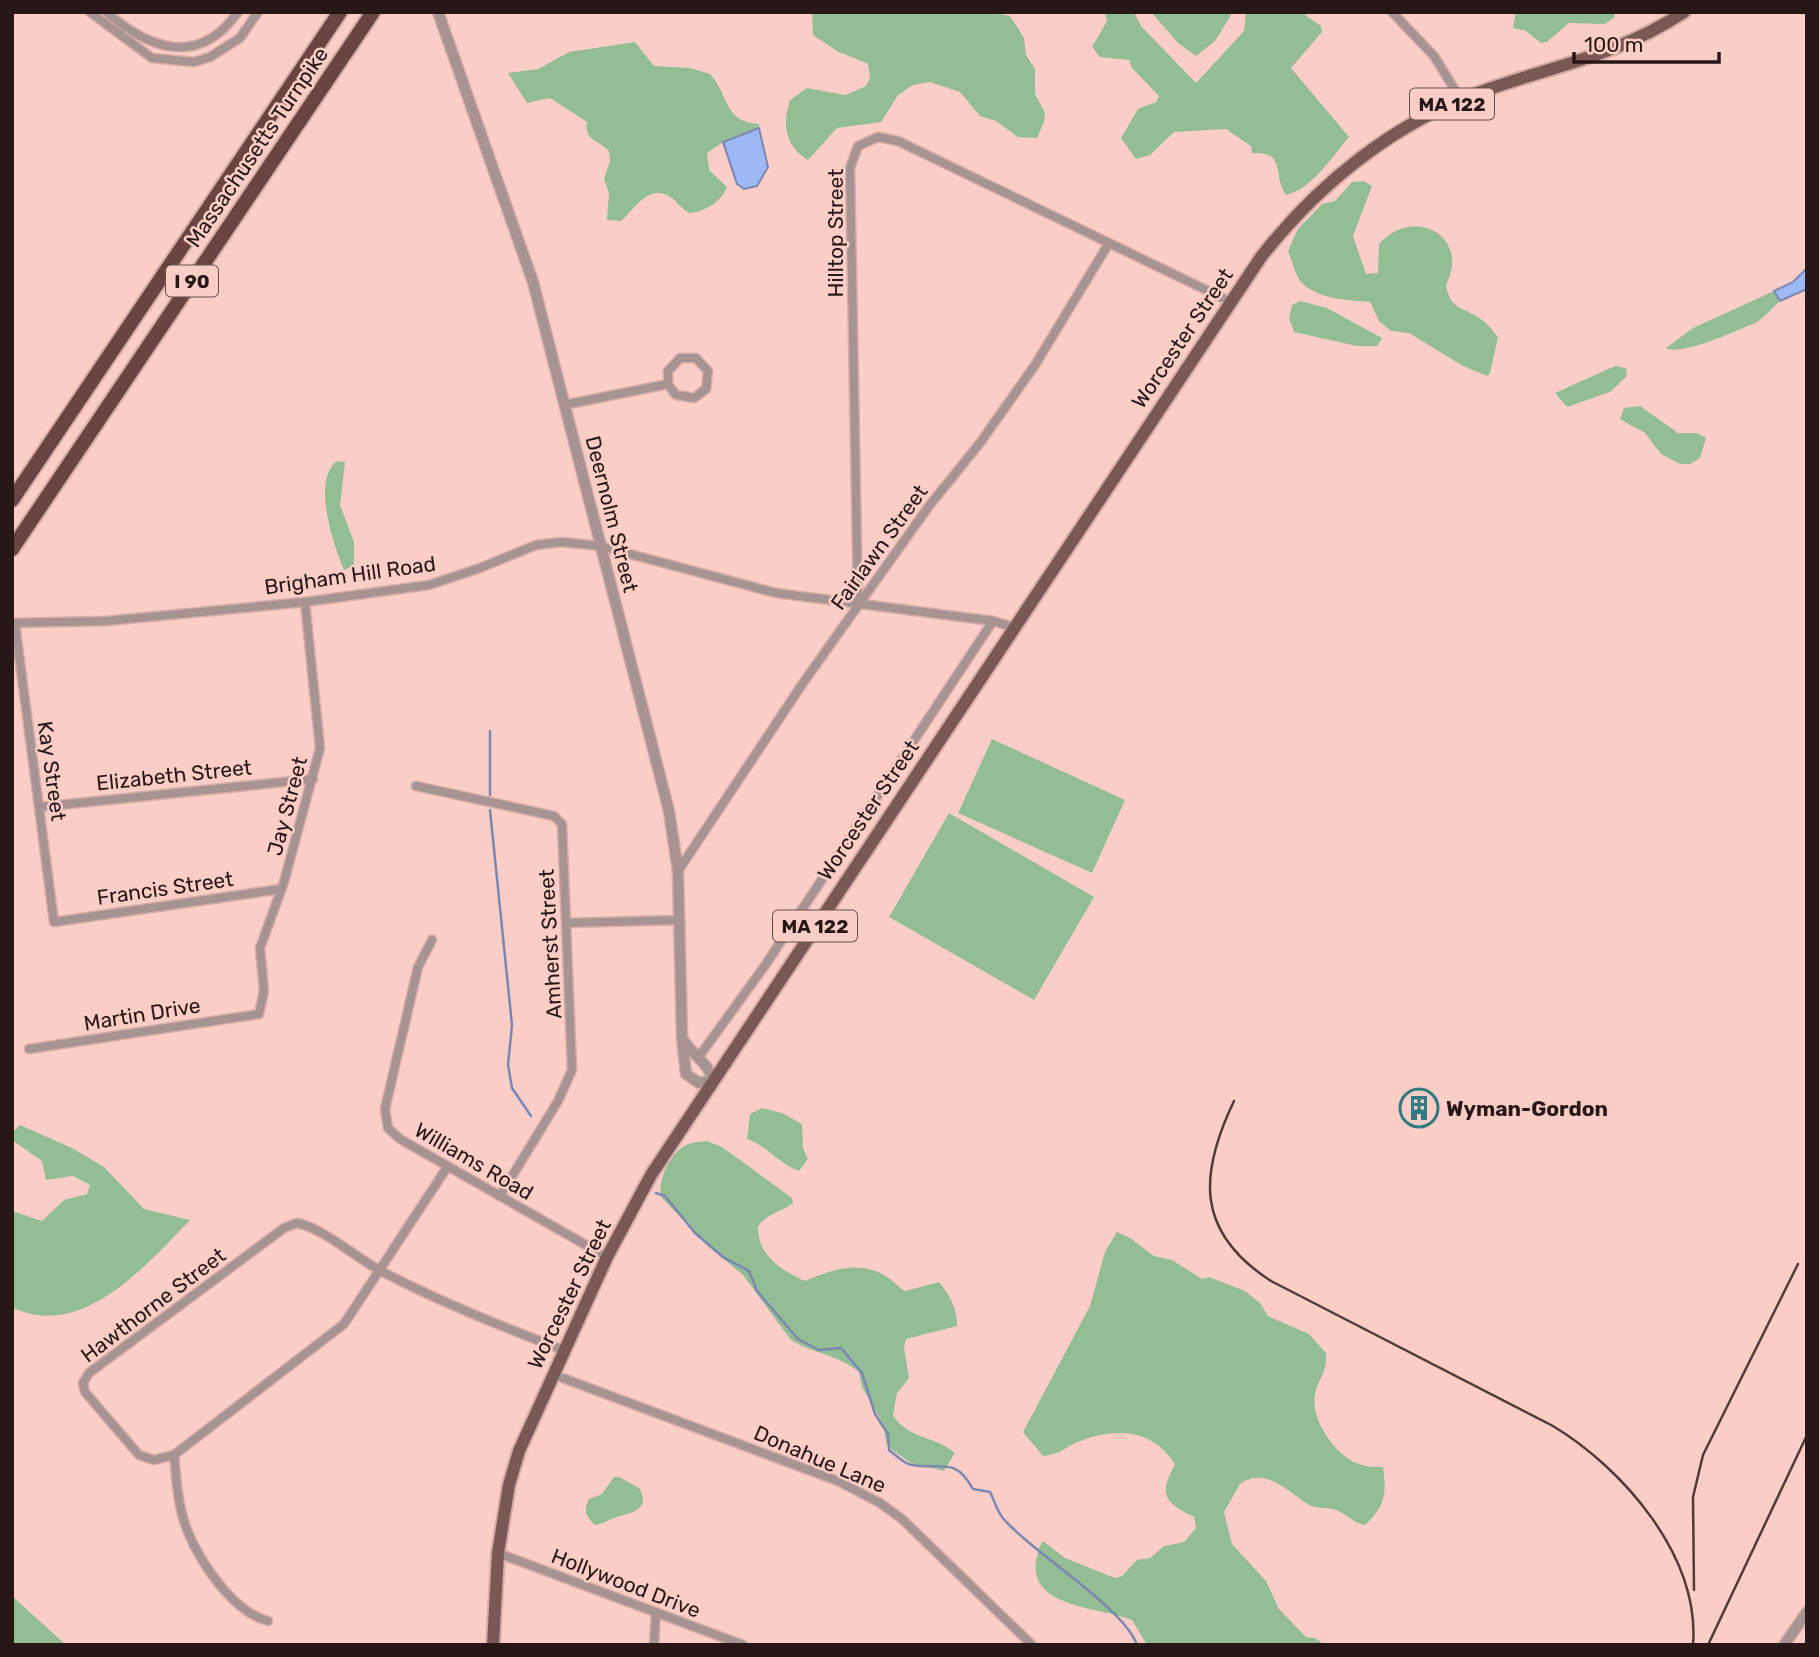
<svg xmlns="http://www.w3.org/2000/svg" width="1819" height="1657" viewBox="0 0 1819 1657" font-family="Rubik,sans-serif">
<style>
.green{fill:#93bd95}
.water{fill:#9db8f5;stroke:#7a88b2;stroke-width:2}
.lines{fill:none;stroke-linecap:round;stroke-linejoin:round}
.stream{stroke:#7a88b2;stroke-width:2.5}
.minor-casing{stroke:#d5aca7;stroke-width:11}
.tertiary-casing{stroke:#d5aca7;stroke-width:13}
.primary-casing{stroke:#d5aca7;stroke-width:16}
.motorway-casing{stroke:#d5aca7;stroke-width:18}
.minor{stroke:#a79391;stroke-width:8}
.tertiary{stroke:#a79391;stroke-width:10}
.primary{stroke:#7a5955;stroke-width:12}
.motorway{stroke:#6a4440;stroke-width:14}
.rail{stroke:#513b39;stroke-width:2.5}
.labels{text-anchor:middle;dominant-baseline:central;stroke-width:5;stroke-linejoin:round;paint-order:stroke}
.shield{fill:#fbcdc7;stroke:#674e4b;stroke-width:2}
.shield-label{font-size:19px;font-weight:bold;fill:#271716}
.street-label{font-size:21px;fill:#271716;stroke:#fbcdc7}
.poi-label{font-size:21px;font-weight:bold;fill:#271716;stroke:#fbcdc7;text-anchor:start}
</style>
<rect width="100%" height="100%" fill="#fbcdc7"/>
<g class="green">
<path d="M812,12H989L1010,16L1024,38L1026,55L1035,69V94L1045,113L1044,122L1037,138L1018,137L996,121L980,116L960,92L930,82L913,85L898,95L881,122L837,128L808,160C785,146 782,125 790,100L807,88L846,95L866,86L870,77L868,64L837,51L813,35Z"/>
<path d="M1105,12H1134L1141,26L1196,83L1244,31L1246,12H1301L1321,26L1322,32L1291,68L1349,137C1332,157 1312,189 1286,195C1272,174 1287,152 1252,153L1251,146L1226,129L1174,132L1150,155L1136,159L1121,138L1138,109L1156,102L1159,96L1132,68L1129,60L1100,57L1092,47L1107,21Z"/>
<path d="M1151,12H1230L1231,15L1215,41L1196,56L1178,43Z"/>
<path d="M1516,12H1613L1615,17L1605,24L1569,23L1547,42L1541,43L1526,31L1513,28Z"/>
<path d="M635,42L654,66L690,68L710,74C730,96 723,122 759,124V128L723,142L707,153L709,170L727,187C721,202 705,212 689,213C682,209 678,203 672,198C649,182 635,209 621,221L607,220L609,193L604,179L610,161L609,151C598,140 584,140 587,122L550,98L527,103L508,73L538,69L569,52Z"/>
<path d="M1364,181L1372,186L1353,236L1366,274L1378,273L1379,244C1415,204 1471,238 1446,285C1451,312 1464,306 1482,320C1488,324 1493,331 1498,337L1490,373L1487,376L1463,366L1409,333L1391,331L1379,321L1370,302C1347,300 1319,300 1301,282C1295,275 1292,260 1288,251L1298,229L1322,204L1335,201L1352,182Z"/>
<path d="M1774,291L1780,301C1772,308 1764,318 1755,323C1737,330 1681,357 1666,348L1693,328Z"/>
<path d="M1300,301L1327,308L1382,338L1377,346H1357L1294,332L1289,318L1292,305Z"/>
<path d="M1615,366L1626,368L1627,376L1610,392L1567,407L1555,393Z"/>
<path d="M1640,406L1678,433H1697L1706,438L1700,458L1690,464H1680L1661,454L1645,433L1620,419L1624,408Z"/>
<path d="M337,461L345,462L340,505L354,542V566L344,570C334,546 311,481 337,461Z"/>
<path d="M992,739L1125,800L1092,873L958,813Z"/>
<path d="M949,813L1094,897L1034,1000L889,917Z"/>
<path d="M762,1108L782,1113L802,1124L803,1148L808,1159L799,1171C780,1165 767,1146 747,1139L750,1114Z"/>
<path d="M20,1125L72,1148L104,1167L144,1209L190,1220C147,1265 80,1342 12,1307V1211L42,1221L64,1200L87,1194L90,1185L73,1176L46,1180L42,1161L12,1140V1133Z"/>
<path d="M707,1141L722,1147L792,1198L793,1203C782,1212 765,1214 758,1227C758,1256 781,1270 805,1281C830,1270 861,1259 887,1277C894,1281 898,1287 905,1291L939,1282C949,1294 958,1310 957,1326L906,1339L904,1348L909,1378L897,1393L893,1415C907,1439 936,1436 955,1453L944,1471L911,1463L891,1449L886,1442L883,1424L862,1387L859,1372C836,1353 811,1354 790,1339L743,1275L708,1246L662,1198C656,1182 670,1155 684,1146C691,1142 699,1142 707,1141Z"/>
<path d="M1117,1232L1130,1238L1154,1256L1172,1260L1202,1279L1209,1277L1245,1291L1260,1303L1268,1316L1309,1334L1326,1353C1327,1376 1318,1377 1315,1395C1310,1419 1335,1454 1356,1463C1365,1467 1374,1467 1383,1467C1387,1494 1385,1506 1365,1525C1353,1523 1347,1514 1336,1510C1327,1507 1317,1509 1309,1505C1288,1492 1266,1466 1240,1484L1224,1512L1232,1544L1266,1581L1279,1609L1306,1637L1315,1638L1325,1645H1147L1132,1620C1103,1607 1029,1609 1036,1561C1038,1553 1038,1547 1043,1541L1065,1558L1115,1578L1122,1576L1137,1560L1150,1558L1164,1546L1184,1542L1196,1528L1194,1517C1163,1502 1159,1494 1175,1464C1154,1431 1119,1427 1083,1440C1066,1445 1064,1454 1043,1456L1023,1432L1090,1306L1105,1252Z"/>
<path d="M614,1477H619L639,1488C653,1512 627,1513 611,1519C605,1522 601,1524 595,1525C586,1517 583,1510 589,1499L602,1494Z"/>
<path d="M12,1596L66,1645H12Z"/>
</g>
<g class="water">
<path d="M759,128L768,167L757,186L744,189L737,184L723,142Z"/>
<path d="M1807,268V289L1780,301L1774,291L1793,282Z"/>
</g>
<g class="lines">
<g class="stream">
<path d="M490,731V795"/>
<path d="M490,810L512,1025L508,1065L512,1088L531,1116"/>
<path d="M656,1193L665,1196L695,1233L723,1257L749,1271L757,1291L798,1339L819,1350L841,1348L862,1373L875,1414L888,1434L889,1450C896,1455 904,1464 912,1465C943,1470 954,1456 973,1489L990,1492C994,1500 997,1510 1002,1517C1031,1552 1124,1607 1137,1645"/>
</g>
<defs>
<g id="minor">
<path d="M90,12L152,58L194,62L210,57L240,38L258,12"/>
<path d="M106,12C150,50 199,67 238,12"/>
<path d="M1392,12L1434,56L1461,100"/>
<path d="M564,405L668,384L676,395L694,398L706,389L708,371L696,358H680L668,371V384"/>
<path d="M858,605L850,168L858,146L878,137L898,141L1229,301"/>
<path d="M12,623L106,621L305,602L429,585L480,568L536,545L562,542L600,546L776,593L993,621L1013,627"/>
<path d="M15,624L54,922L281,889"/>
<path d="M416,786L554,816L562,824L572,1070L558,1101L500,1196"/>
<path d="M40,807L313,779"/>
<path d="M678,871L803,683L929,506L980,443L1035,365L1109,243"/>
<path d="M567,923L678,920"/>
<path d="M432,940L418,967L385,1109L388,1128L400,1139L607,1257"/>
<path d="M29,1049L259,1014L264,991L260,948L284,882L320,748L305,602"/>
<path d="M698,1058L766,964L993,621"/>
<path d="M448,1166L344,1324L174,1455L154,1460L139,1455L85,1392L83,1383L89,1373L284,1228L297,1223C323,1228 356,1258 381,1271C440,1302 501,1326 563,1350"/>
<path d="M552,1374L838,1481L880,1503L902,1519L1032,1645"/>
<path d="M174,1455C176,1475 177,1495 182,1514C191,1551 230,1611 268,1621"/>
<path d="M498,1553L743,1645"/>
<path d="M654,1645L656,1612"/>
</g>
<g id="tertiary">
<path d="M438,12L533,282L669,811L678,871L682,1038L686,1074L699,1083L713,1080C708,1062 691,1054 682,1038"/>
<path d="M1784,1645L1807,1612"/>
</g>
<path id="primary" d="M493,1645L498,1553L509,1485L519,1451L607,1257L651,1175L1261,257C1319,183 1396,121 1486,90C1557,65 1619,55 1684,12"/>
<g id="motorway">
<path d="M12,500L340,12"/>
<path d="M12,549L373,12"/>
</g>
</defs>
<use href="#minor" class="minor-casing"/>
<use href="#tertiary" class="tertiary-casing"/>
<use href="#primary" class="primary-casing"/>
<use href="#motorway" class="motorway-casing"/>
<use href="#minor" class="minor"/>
<use href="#tertiary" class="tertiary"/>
<use href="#primary" class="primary"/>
<use href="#motorway" class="motorway"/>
<g class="rail">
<path d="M1234,1101C1199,1174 1195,1232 1271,1281L1553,1426C1624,1469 1700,1557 1693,1645"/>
<path d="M1694,1590L1693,1497L1703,1455L1798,1264"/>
<path d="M1708,1645L1807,1435"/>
</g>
</g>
<defs>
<symbol id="building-ring" viewBox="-11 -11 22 22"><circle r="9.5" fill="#fbcdc7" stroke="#317a82" stroke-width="1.5"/><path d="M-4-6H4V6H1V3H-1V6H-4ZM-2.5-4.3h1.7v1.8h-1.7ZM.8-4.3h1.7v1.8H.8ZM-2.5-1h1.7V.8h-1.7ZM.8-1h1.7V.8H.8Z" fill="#317a82"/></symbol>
</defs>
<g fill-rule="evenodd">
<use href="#building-ring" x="1397" y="1086" width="44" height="44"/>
</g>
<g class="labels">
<g class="shield">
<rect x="1410" y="88.5" width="84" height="31" rx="5"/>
<rect x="166" y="265.5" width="52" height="31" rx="5"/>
<rect x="773" y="910.5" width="84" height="31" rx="5"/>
</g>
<g class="shield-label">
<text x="1452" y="104">MA 122</text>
<text x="192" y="281">I 90</text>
<text x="815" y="926">MA 122</text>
</g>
<g class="street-label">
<text transform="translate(257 147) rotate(-56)">Massachusetts Turnpike</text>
<text transform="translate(835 233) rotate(-90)">Hilltop Street</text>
<text transform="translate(1182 338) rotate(-56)">Worcester Street</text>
<text transform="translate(612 514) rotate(76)">Deernolm Street</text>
<text transform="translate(879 547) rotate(-54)">Fairlawn Street</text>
<text transform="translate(350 575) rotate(-8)">Brigham Hill Road</text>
<text transform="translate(52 771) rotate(82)">Kay Street</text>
<text transform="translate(174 775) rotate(-6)">Elizabeth Street</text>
<text transform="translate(287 806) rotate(-75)">Jay Street</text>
<text transform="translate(868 810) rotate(-56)">Worcester Street</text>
<text transform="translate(165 888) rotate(-8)">Francis Street</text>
<text transform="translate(550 944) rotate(-93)">Amherst Street</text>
<text transform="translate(142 1014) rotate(-9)">Martin Drive</text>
<text transform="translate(474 1161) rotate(30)">Williams Road</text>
<text transform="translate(569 1294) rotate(-64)">Worcester Street</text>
<text transform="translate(153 1305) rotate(-37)">Hawthorne Street</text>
<text transform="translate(820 1459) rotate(23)">Donahue Lane</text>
<text transform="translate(626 1583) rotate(21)">Hollywood Drive</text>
</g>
<g class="poi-label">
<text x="1446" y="1108">Wyman-Gordon</text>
</g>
</g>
<rect width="1819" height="1657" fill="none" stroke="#271716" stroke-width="28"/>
<path d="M1574 52v10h145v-10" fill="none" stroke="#271716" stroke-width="3.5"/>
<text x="1584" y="52" font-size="21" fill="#271716" stroke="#fbcdc7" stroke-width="5" paint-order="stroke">100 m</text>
</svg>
